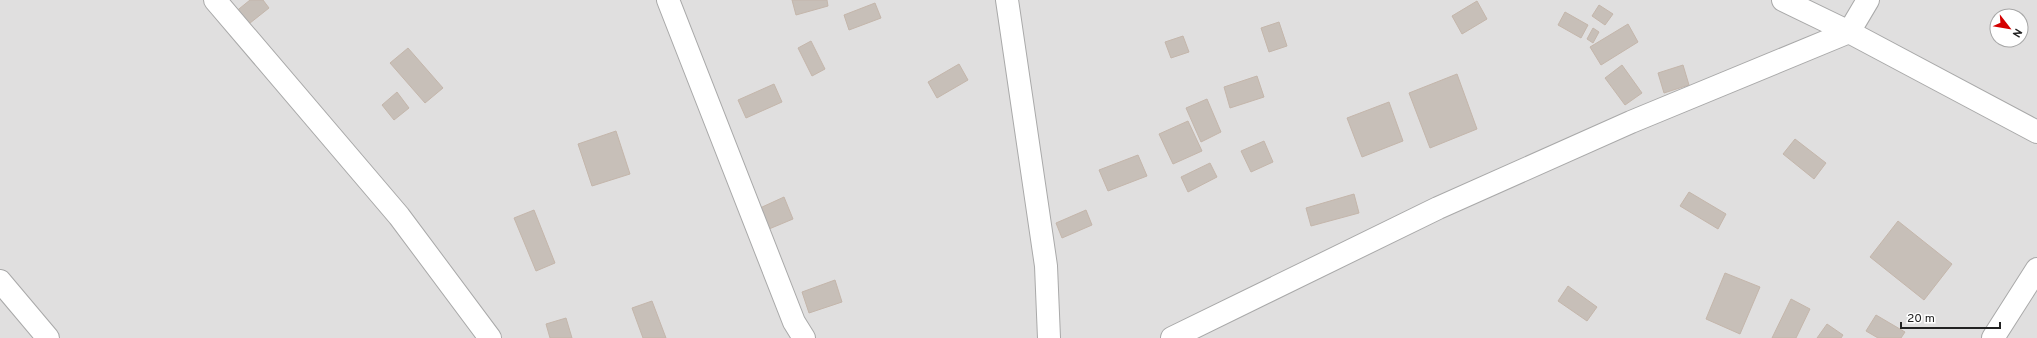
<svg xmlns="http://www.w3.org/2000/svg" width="2037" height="338" viewBox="0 0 2037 338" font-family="Overpass,sans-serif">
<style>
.residential{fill:#e0dfdf;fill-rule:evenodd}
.building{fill:#c7bfb8;stroke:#c4b6ab}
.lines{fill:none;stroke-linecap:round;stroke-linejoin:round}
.minor-casing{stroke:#a9a9a9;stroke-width:24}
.minor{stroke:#fff;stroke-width:22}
</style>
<rect width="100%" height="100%" fill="#f2efe9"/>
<path class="residential" d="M0,0H2037V338H0ZM1997,16H2021V40H1997Z"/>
<g class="building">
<path d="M250,0H263L269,8L245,27L234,13Z"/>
<path d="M792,0H827L828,6L796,15Z"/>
<path d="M1477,1L1487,19L1462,34L1452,16Z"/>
<path d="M875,3L881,18L849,30L844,15Z"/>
<path d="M1599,5L1613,14L1605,25L1592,16Z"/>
<path d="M1565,12L1588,25L1581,38L1558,25Z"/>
<path d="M1279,22L1287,46L1269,52L1261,28Z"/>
<path d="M1628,24L1638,42L1601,65L1590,47Z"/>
<path d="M1593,28L1599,32L1593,43L1587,39Z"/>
<path d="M1183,36L1189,52L1171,58L1165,42Z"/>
<path d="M811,41L825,69L812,76L798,48Z"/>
<path d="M408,48L443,88L425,103L390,63Z"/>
<path d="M959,64L968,80L937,98L928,82Z"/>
<path d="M1622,65L1642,93L1625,105L1605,78Z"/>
<path d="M1683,65L1689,85L1664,93L1658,73Z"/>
<path d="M1457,74L1477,129L1430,148L1409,93Z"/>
<path d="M1257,76L1264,97L1230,108L1224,87Z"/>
<path d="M774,84L782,102L746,118L738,100Z"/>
<path d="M397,92L409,108L394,120L382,105Z"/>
<path d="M1207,99L1221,132L1201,142L1186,108Z"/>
<path d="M1389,102L1403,141L1362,157L1347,118Z"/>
<path d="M1188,121L1202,151L1173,164L1159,134Z"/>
<path d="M616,131L630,174L592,186L578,144Z"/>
<path d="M1795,139L1826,163L1814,179L1783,154Z"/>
<path d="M1264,141L1273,162L1251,172L1241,151Z"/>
<path d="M1138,155L1147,176L1108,191L1099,170Z"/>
<path d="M1210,163L1217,177L1188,192L1181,177Z"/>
<path d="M1689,192L1726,214L1718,229L1680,206Z"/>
<path d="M1354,194L1359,213L1311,226L1306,208Z"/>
<path d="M784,197L793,219L769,229L760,208Z"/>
<path d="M534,210L555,263L536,271L514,218Z"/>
<path d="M1086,210L1092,225L1062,238L1056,223Z"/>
<path d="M1898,221L1952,264L1924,300L1870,257Z"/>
<path d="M1725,273L1760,287L1740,334L1706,319Z"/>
<path d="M835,280L842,302L809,313L802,292Z"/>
<path d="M1568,286L1597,307L1587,321L1558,301Z"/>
<path d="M1791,299L1810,309L1796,338H1772Z"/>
<path d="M652,301L666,338H643L632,308Z"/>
<path d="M1876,315L1905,332L1901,338H1878L1866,331Z"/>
<path d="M566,318L572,338H550L546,324Z"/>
<path d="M1827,324L1843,335L1841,338H1817Z"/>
</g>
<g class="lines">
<defs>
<g id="minor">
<path d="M215,0L399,216L490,338"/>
<path d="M668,0L794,322L804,338"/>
<path d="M1007,0L1046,266L1049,338"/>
<path d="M1783,0L1849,32L2037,132"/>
<path d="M0,281L48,338"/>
<path d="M1172,338L1438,208L1631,122L1849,32L1868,0"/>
<path d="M1993,338L2037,269"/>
</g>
</defs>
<use href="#minor" class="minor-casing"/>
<use href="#minor" class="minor"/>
</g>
<g transform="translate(2009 28) rotate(121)"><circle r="19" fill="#ffffff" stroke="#a7a7a7"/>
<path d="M0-3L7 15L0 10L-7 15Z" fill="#d40000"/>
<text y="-6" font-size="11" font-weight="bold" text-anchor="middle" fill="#222222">N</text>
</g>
<path d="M1901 322v6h99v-6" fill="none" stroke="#222222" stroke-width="2"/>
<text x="1907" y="322" font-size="12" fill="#222222" stroke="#ffffff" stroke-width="3" paint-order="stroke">20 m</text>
</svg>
